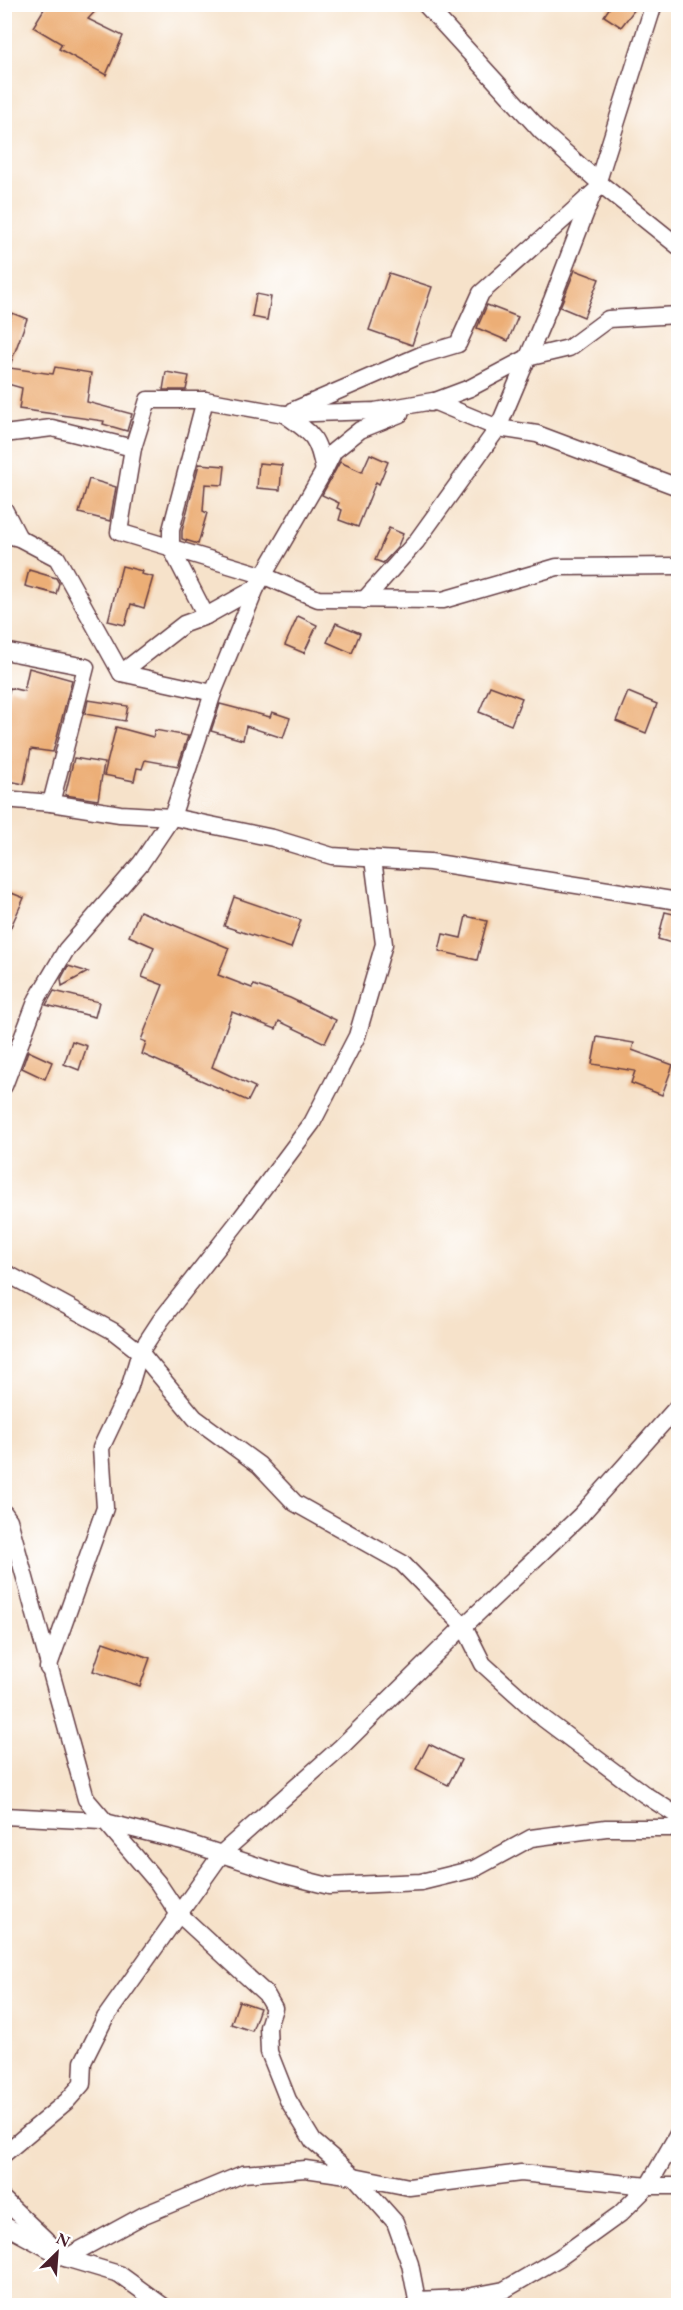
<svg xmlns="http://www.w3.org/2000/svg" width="683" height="2310" viewBox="0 0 683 2310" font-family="'EB Garamond',serif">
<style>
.building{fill:#ecae76}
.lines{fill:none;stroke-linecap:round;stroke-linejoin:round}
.street-casing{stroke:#643c43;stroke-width:19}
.street{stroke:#fff;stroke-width:16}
</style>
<rect width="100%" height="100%" fill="#fff"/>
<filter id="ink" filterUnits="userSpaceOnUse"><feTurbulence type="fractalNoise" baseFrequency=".0167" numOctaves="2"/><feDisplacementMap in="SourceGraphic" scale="12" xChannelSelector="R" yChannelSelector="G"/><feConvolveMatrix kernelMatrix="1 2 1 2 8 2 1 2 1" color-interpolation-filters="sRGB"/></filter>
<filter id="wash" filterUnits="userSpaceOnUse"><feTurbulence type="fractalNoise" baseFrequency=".008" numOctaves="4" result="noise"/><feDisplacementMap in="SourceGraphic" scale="24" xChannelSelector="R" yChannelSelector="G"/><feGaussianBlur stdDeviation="1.35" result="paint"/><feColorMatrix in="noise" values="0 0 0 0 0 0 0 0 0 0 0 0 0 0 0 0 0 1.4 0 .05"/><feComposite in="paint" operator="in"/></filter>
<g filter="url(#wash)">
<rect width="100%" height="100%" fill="#f6e2ca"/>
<g id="blocks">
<g class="building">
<path d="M47,4H102L88,19L123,36L106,75L59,49L62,44L33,27Z"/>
<path d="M612,4H639L621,27L604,16Z"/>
<path d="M575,270L599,279L584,317L560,307Z"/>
<path d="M389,273L432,287L412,345L369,330Z"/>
<path d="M256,294L271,297L267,320L252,317Z"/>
<path d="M487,305L518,317L508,341L477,328Z"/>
<path d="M12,313L27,319L9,368L53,374L55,367L91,373L87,402L132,414L127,431L103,424L104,421L19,409L22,388L4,383V333Z"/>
<path d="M166,372L189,376L186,390H163Z"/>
<path d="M370,454L388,462L379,484L376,482L358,527L339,520L342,510L337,508L339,503L322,495L340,462L362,472Z"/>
<path d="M259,463L282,465L280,490L257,488Z"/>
<path d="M199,464L225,466L223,485L205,484L203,511L207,513L198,544L182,539V531Z"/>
<path d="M89,479L116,487L110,521L79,513Z"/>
<path d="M389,528L403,534L397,548L383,563L375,560Z"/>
<path d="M122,566L142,571L141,574L153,577L144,608L131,604L125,625L108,621Z"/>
<path d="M29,570L56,578L59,583L56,594L25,586Z"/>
<path d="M298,616L317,625L304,653L285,645Z"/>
<path d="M336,623L360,633L352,653L327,642Z"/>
<path d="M29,668L72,680L53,752L31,749L24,784L4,780V709L10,688L24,691Z"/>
<path d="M490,686L522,698L511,725L479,712Z"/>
<path d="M628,692L657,704L646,733L616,721Z"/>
<path d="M88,700L128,706L125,721L85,714Z"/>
<path d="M220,704L270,717L272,712L290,718L283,738L246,726L243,740L211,731Z"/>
<path d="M116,727L153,737L155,730L188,736L178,766L145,760L142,769L137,768L134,781L104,775Z"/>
<path d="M74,758L104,763L98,800L65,795Z"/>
<path d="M4,890L24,898L4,942Z"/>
<path d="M234,897L301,920L291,948L224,926Z"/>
<path d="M140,911L229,948L218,975L252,988L254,985L290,998L336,1020L325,1043L279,1021L276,1029L232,1012L212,1067L255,1087L248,1101L142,1054L146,1042L141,1040L163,985L142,977L154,947L129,936Z"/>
<path d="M665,912L678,915V945L658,939Z"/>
<path d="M466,916L487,921L477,960L439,951L443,934L461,938Z"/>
<path d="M68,966L88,972L62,986L61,979Z"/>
<path d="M54,991L99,1002L95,1017L46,1005Z"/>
<path d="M597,1037L634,1043L632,1050L673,1065L662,1095L631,1083L635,1071L592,1064Z"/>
<path d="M72,1041L87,1046L79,1070L64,1064Z"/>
<path d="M28,1051L52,1062L45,1079L22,1068Z"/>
<path d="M103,1642L150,1658L140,1686L93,1671Z"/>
<path d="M429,1744L461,1760L448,1785L416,1769Z"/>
<path d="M239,2001L260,2008L252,2031L231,2024Z"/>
</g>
</g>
</g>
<g filter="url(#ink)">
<use href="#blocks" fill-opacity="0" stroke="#643c43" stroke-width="1.5"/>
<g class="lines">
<defs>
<g id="street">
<path d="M425,4L542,132L602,185L678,246"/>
<path d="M598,181L654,4"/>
<path d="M205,400L171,530V548L206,616"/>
<path d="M430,403L470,388L527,358L569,348L608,319L678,315"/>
<path d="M294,410L421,355L458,344L481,293L602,185"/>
<path d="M284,414C313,434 318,437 324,471"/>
<path d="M4,434L52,428L133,448L148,400H205L284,414L375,411L433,401L498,428L537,434L678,487"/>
<path d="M133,448L119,532L262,575L318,599L443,600L557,567L678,566"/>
<path d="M4,509L19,538"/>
<path d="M4,534L19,538L57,558L121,673L213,693"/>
<path d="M364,600L416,542L498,428L552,300L592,196"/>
<path d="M4,651L86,667L51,803"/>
<path d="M121,673L184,624L206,616L256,588L324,471L334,451L360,430L400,414"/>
<path d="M4,799L51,803L120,814L172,817L273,838L332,856L430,862L678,901"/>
<path d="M4,1086L37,999L66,950L141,863L172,817L213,693L256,588"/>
<path d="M4,1272L113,1331L140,1352L195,1418L259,1465L295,1503L402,1563L464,1626L483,1664L544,1719L644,1794L678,1816"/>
<path d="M4,1513L9,1520L86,1799L158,1883L178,1913L266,1994L274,2008L268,2027L269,2052L288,2100L313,2141L354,2176L395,2222L410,2264L417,2300L414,2306"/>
<path d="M48,1668L105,1508L101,1448L129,1389L140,1352L161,1320L241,1218L312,1123L357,1036L384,944L373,859"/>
<path d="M4,1816L101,1821L182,1841L285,1875L329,1886L421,1882L474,1869L531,1838L606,1828H678"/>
<path d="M4,2154L67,2101L82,2084L83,2062L105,2018L222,1853L341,1747L464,1626L580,1516L678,1406"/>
<path d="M4,2200L65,2258L144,2215L243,2174L305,2169L354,2176L409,2187L521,2173L648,2186H678"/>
<path d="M4,2225L65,2258L119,2274L163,2306"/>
<path d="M417,2300L462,2298L504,2290L559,2258L620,2214L648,2186L678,2134"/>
</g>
</defs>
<use href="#street" class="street-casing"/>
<use href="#street" class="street"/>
</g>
</g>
<rect width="683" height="2310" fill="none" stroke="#fff" stroke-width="24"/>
<g transform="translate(57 2253) rotate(25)" stroke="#ffffff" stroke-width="4.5" paint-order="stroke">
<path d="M0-4.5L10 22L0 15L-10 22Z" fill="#4a1f2b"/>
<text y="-9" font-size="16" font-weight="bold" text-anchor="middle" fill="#4a1f2b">N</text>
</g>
</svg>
